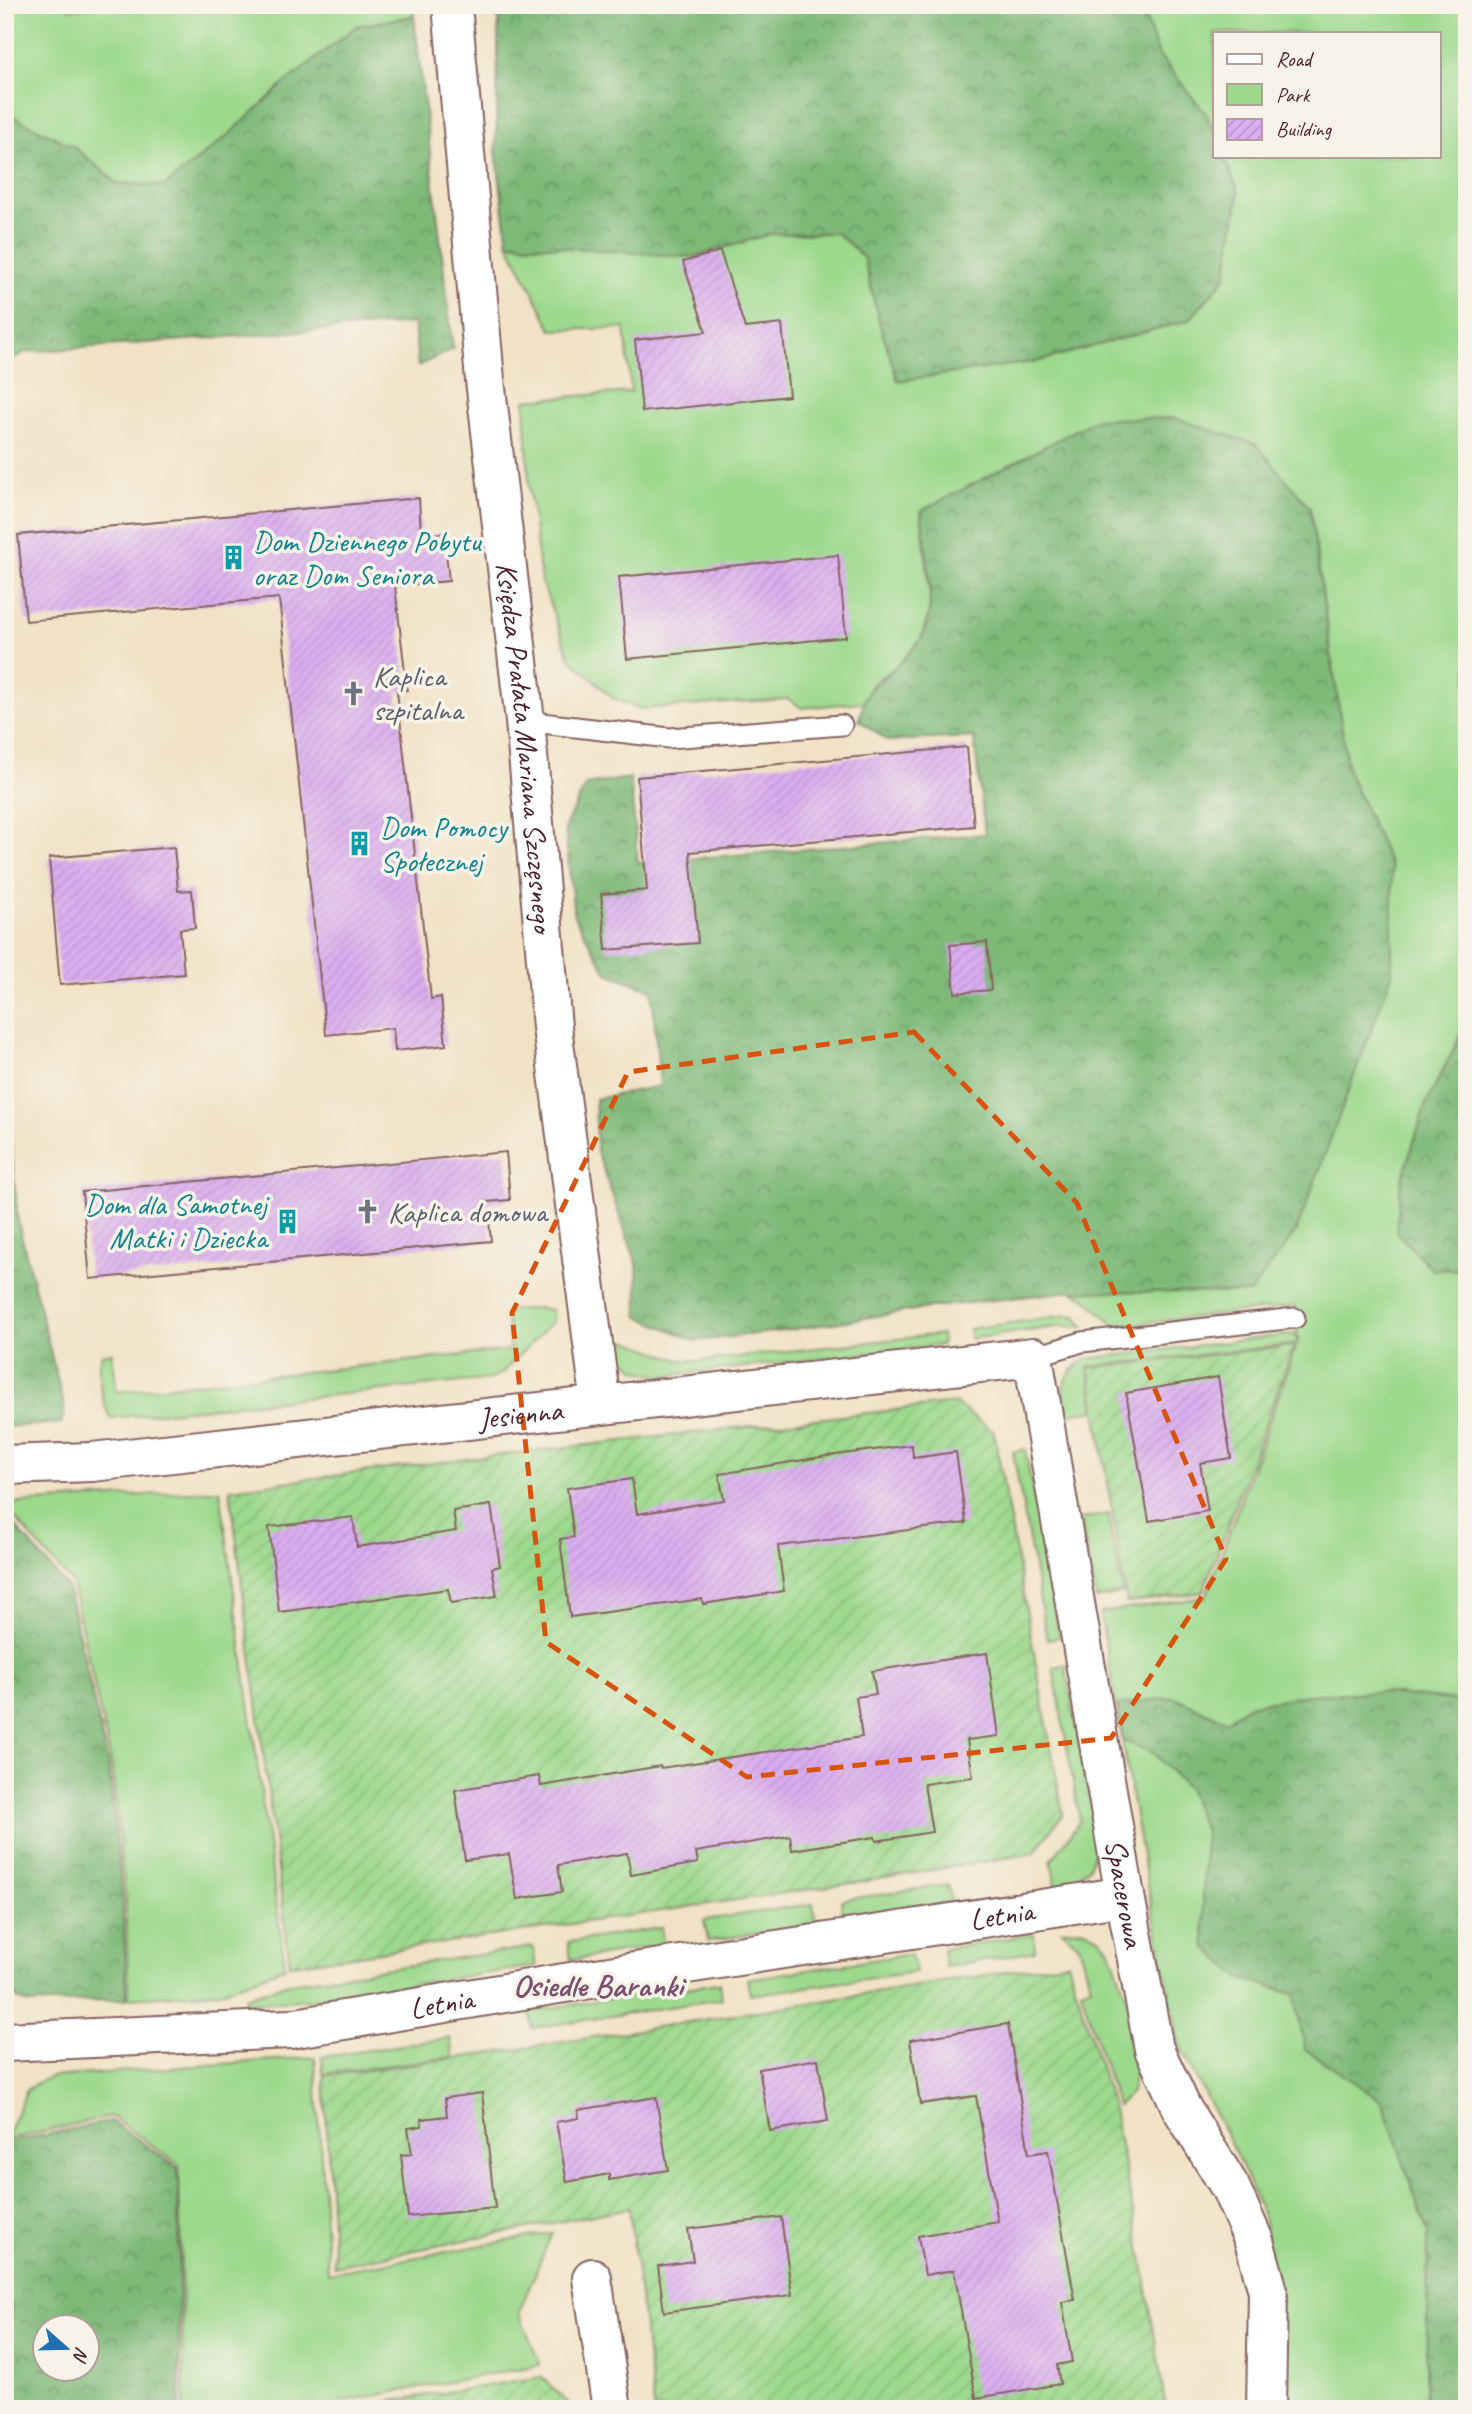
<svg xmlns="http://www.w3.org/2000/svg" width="1472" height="2414" viewBox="0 0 1472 2414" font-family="Caveat,sans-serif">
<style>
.green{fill:#9dd98d;stroke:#747c5c;stroke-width:2}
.forest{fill:url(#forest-crowns);stroke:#646c52;stroke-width:2;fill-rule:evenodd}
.garden{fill:url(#garden-furrows);stroke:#747c5c;stroke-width:2}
.water{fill:url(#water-ripples);stroke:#566a84;stroke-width:2}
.building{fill:url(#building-hatch)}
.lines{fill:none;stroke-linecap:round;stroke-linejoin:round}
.lane-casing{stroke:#846361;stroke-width:23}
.street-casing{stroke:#846361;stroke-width:42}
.lane{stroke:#fff;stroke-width:19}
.street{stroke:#fff;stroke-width:38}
.marked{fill:none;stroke:#d8530f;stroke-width:5;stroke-dasharray:14 9;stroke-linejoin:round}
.labels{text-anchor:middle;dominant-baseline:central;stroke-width:7;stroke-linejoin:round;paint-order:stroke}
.culture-label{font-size:30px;fill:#0d838f;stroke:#f7f3e8;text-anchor:start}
.worship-label{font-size:30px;fill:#5b616d;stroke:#f7f3e8;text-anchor:start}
.street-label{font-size:30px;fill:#4a1f2b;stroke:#f7f3e8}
.neighbourhood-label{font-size:32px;font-weight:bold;fill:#7c5170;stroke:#f7f3e8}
</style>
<defs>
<pattern id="forest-crowns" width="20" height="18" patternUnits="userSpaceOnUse" patternTransform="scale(1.75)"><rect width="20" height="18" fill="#7eb978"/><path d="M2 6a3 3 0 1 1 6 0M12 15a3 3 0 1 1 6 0" fill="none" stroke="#699663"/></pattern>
<pattern id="garden-furrows" width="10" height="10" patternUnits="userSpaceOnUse" patternTransform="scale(1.75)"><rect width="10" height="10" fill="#9dd98d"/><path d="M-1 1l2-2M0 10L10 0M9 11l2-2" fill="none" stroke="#89ba7a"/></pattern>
<pattern id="water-ripples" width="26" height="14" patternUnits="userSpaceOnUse" patternTransform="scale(1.75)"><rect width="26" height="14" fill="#62b4dd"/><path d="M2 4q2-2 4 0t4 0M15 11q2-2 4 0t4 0" fill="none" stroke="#5392b3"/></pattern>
<pattern id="building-hatch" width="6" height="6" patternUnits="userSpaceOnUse" patternTransform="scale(1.75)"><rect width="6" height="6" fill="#daadef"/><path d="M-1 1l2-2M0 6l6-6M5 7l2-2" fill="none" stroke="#bd94cd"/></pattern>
</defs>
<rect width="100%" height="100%" fill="#f7f3e8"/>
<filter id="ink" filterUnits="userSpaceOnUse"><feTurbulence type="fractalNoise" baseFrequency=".0143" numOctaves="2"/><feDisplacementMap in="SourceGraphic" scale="14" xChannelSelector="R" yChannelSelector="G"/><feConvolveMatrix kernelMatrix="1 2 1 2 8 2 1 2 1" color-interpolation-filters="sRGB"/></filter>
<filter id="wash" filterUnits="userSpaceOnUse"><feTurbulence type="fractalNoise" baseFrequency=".00686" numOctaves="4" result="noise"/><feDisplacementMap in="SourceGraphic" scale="28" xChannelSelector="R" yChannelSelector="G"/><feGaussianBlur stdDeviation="1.57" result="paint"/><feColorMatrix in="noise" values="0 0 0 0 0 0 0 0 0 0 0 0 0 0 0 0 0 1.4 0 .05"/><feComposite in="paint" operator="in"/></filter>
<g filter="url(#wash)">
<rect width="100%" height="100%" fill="#f1e2c6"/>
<g class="green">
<path d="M5,5H62L72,9L107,5H414V16L357,26L285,83L232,132L165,186L117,183L74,147L10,115L5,102Z"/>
<path d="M1141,5H1467V1023L1426,1104L1401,1183L1433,1270L1467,1269V1702L1379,1692L1308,1695L1249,1705L1226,1721L1174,1697L1118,1705L1123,1741L1151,1751L1188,1788L1205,1832L1203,1898L1240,1978L1294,1993L1305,2049L1382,2101L1428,2233L1426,2409H1281L1265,2220L1233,2148L1180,2047L1142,1856L1100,1613L1206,1597L1297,1344L1088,1367L1095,1410L1063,1415C1059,1389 1064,1373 1086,1359L1295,1334L1297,1343L1298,1342L1295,1306L1115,1326L1086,1299L1072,1291L1250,1293L1392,869L1348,771L1310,508L921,511L931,606L921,639L901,663L873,683L863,702L802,708L788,699L641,709L614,699L570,658L541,580L529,485L525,400L631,392L625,328L552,330L508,243L693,257L770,234L837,233L864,258L879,321L898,381L1039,361L1189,320L1226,277L1239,193L1224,156H1439V33H1215V134L1206,114L1158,54Z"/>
<path d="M540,1308L552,1310L553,1321L501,1374L490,1379L111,1418C102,1403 94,1370 102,1354L112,1352L117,1392L510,1350L506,1311Z"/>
<path d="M1067,1315L1076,1316L1084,1327L1062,1326L971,1339L969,1329Z"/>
<path d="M941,1334L942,1345L664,1376C636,1373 629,1369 616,1343L628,1341L679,1360L702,1361Z"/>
<path d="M1025,1449L1060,1637L1047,1639L1013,1452Z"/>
<path d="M220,1490L285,1967L219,1992L129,1998L125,1894L112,1766L72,1583L5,1507V1504Z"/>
<path d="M1108,1514L1123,1593L1096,1599L1081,1519Z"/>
<path d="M1065,1665L1093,1820L1096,1848L1089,1867L1075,1879L1056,1887L1051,1861L1080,1821L1053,1667Z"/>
<path d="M948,1885L951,1903L843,1919L841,1900Z"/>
<path d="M813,1904L816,1924L708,1941L704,1920Z"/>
<path d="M661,1928L664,1945L571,1960L568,1942Z"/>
<path d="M1083,1929L1099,1937L1110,1950L1132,2013L1139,2050L1131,2092L1117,2106L1081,1990L1091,1986L1079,1945L1062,1930Z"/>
<path d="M1034,1934L1035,1951L945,1967L943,1949Z"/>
<path d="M533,1947L536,1966L312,1999L247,2004L245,1998L289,1983Z"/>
<path d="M911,1954L916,1972L750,1995L747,1979Z"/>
<path d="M719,1983L721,1999L532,2028L530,2011Z"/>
<path d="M450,2038L453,2057L323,2074L322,2057Z"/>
<path d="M315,2057L328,2273L552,2233L519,2312L540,2365L329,2404V2409H184L179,2165L111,2116L5,2140L27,2090L38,2082L52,2077Z"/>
</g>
<g class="forest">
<path d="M499,5H1141L1158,54L1206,114L1215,134V156H1224L1239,193L1226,277L1189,320L1039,361L898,381L879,321L864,258L837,233L770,234L693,257L508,243L496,150Z"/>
<path d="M414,16L453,349L418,366L414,323L25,352L5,365V102L10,115L74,147L117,183L165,186L232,132L285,83L357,26Z"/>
<path d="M1175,418L1256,444L1310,508L1348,771L1392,869V974L1296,1232L1250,1293L1072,1291L934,1307L789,1330L696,1341L638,1316L637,1264L597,1152L595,1099L660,1086L652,990L607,973L574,916L565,826L586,785L630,778L638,863L985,834L974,737L888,741L859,720C868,679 878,686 902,661C908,654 915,647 920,640C940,607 925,548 921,511L1097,419Z"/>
<path d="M1467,1023V1269L1433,1270L1396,1232L1401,1183L1426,1104Z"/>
<path d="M5,1077L18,1222L65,1410L61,1423L5,1427Z"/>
<path d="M5,1514L68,1588L109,1768L122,1894L127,1999L29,2004L17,1999L5,1976Z"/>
<path d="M1379,1692L1467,1702V2312L1460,2369L1462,2409H1426L1428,2233L1382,2101L1305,2049L1294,1993L1240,1978L1205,1946L1203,1898L1205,1832L1188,1788L1151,1751L1123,1741L1118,1705L1174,1697L1226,1721L1249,1705L1308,1695Z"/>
<path d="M111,2121L178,2168L180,2409H15L5,2213V2143ZM88,2326V2368H46V2326Z"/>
</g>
<g class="garden">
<path d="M1294,1346L1203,1592L1127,1603L1089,1368Z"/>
<path d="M955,1403L994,1432L1063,1814L1034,1853L860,1882L290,1965L230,1489L473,1458Z"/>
<path d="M1068,1962L1113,2109L1142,2257L1166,2409H654L629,2208L334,2266L324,2076L499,2052Z"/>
<path d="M541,2377L575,2409H340Z"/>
</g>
<path class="water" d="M1467,2312V2409H1462L1460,2369Z"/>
<g id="blocks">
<g class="building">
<path d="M720,251L745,328L782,324L789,396L642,412L635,340L706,332L683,262Z"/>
<path d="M419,498L421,535L444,533L449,581L395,586L407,690L397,691L431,999L441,997L446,1045L395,1051L393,1028L326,1035L279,598L26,621L18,535Z"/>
<path d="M838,555L846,637L627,659L619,577Z"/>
<path d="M967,747L974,826L690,852L698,943L606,950L601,894L647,890L637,777Z"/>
<path d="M174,847L178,891L192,890L195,928L180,929L184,974L60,985L49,858Z"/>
<path d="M987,942L991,990L955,993L950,945Z"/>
<path d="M506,1152L510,1200L487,1202L491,1241L90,1279L82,1192Z"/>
<path d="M1218,1377L1231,1458L1200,1463L1208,1511L1149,1521L1126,1393Z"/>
<path d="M912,1445L913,1458L956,1452L966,1523L778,1546L784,1591L703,1604L702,1599L570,1617L560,1539L574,1537L567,1488L632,1479L637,1514L724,1500L719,1474L827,1456Z"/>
<path d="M491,1505L500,1566L492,1568L497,1596L451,1603L448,1589L279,1612L269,1527L353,1517L357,1547L456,1531L453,1511Z"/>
<path d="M987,1653L999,1736L967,1740L973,1777L924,1784L932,1832L876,1841L875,1837L792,1850L790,1836L696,1852L698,1863L631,1875L627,1853L558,1865L562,1892L517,1899L509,1854L465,1860L455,1790L539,1776L541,1786L660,1766L661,1768L862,1737L856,1697L876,1694L872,1671Z"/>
<path d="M1008,2024L1029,2154L1048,2151L1075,2300L1062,2302L1072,2362L1057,2365L1060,2384L976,2398L954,2270L925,2275L918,2236L998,2222L976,2096L920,2104L910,2040Z"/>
<path d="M818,2059L828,2121L770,2131L759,2069Z"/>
<path d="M482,2093L495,2208L408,2217L401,2155L412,2154L408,2128L422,2126L421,2119L447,2116L445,2098Z"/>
<path d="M656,2097L668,2170L609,2180V2174L567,2182L556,2122L579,2118L578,2110Z"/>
<path d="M781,2217L792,2295L664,2312L658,2266L693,2261L688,2229Z"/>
</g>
</g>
</g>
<g filter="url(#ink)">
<use href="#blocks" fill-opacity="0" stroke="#846361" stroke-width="2"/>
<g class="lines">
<defs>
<g id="lane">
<path d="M525,721L669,738L842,725"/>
<path d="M1033,1357L1082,1342L1295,1318"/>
</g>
<g id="street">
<path id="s1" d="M452,5L485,380L525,721L552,1027L601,1405"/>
<path id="s2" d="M5,1465L92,1462L1033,1357L1125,1896L1154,2049L1182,2109L1230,2187L1254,2241L1268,2291L1266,2409"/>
<path id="s3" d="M5,2042L290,2029L558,1984L1125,1896"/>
<path d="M592,2278L612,2409"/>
</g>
</defs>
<use href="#lane" class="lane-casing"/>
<use href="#street" class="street-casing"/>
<use href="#lane" class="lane"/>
<use href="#street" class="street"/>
</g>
</g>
<path class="marked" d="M914,1032L1077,1203L1226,1559L1111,1738L747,1777L546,1642L512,1313L628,1072Z"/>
<defs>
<symbol id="building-bare" viewBox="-9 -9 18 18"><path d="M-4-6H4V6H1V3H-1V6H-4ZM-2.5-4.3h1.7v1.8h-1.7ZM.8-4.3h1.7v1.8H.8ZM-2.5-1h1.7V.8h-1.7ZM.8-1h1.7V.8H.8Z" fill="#0f9aa8" stroke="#f7f3e8" stroke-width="2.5" paint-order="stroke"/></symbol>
<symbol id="church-bare" viewBox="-9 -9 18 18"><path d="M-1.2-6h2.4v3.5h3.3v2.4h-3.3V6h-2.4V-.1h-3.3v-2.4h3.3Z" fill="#6b7280" stroke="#f7f3e8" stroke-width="2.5" paint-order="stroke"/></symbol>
</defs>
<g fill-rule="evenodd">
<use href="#building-bare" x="216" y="540" width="35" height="35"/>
<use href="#church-bare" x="336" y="676" width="35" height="35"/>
<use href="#building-bare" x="342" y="826" width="35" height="35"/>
<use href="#church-bare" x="350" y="1194" width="35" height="35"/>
<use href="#building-bare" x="270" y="1204" width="35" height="35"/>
</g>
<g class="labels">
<g class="culture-label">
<text x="253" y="541">Dom Dziennego Pobytu<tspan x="253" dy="34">oraz Dom Seniora</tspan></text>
<text x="380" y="827">Dom Pomocy<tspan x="380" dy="34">Społecznej</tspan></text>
<text x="267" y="1204" text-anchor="end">Dom dla Samotnej<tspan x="267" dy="34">Matki i Dziecka</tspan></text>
</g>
<g class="worship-label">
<text x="373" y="676">Kaplica<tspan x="373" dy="34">szpitalna</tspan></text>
<text x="388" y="1212">Kaplica domowa</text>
</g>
<g class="street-label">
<text stroke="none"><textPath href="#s1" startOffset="746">Księdza Prałata Mariana Szczęsnego</textPath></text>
<text stroke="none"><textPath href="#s2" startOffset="518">Jesienna</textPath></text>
<text stroke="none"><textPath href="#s2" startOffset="1578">Spacerowa</textPath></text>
<text stroke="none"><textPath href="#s3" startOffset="1006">Letnia</textPath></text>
<text stroke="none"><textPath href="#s3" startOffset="439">Letnia</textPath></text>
</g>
<g class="neighbourhood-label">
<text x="598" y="1985">Osiedle Baranki</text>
</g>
</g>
<rect width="1472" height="2414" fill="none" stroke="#f7f3e8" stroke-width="28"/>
<rect x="1213" y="32" width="228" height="126" fill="#f7f3e8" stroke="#b29e9c" stroke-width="2"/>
<rect x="1227" y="54" width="35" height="10" fill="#ffffff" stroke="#b29e9c" stroke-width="2"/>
<text x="1276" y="66" font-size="21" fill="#4a1f2b">Road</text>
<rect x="1227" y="84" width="35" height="21" fill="#9dd98d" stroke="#b29e9c" stroke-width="2"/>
<text x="1276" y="102" font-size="21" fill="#4a1f2b">Park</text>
<rect x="1227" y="119" width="35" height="21" fill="url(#building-hatch)" stroke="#b29e9c" stroke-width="2"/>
<text x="1276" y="136" font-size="21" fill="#4a1f2b">Building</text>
<g transform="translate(66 2348) rotate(110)"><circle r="33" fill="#f7f3e8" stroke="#b29e9c" stroke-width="2"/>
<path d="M0-5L12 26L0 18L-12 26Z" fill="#1f6fb2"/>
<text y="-10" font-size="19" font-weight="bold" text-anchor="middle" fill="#4a1f2b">N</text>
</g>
</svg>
